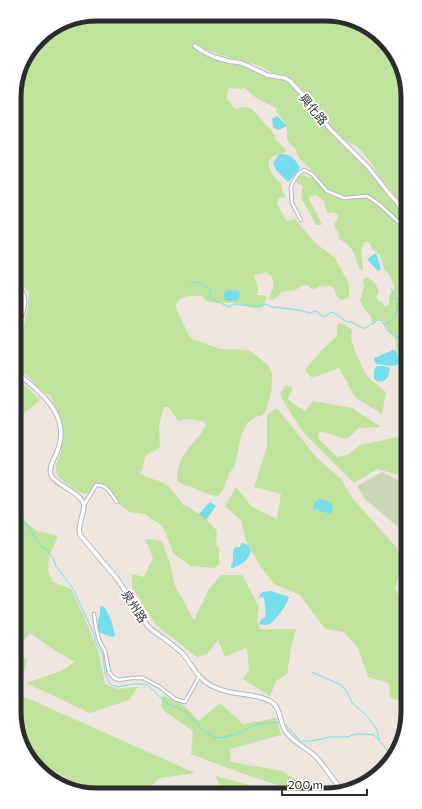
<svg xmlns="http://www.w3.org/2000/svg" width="422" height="809" viewBox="0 0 422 809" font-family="Commissioner,'Noto Sans TC',sans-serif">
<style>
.green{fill:#bfe29d}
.cemetery{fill:#cbd6b6}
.water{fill:#75deec}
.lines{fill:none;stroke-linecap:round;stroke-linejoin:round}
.stream{stroke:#75deec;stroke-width:1}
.street-casing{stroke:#b2b6bf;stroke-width:4.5}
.secondary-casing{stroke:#b2b6bf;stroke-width:5.5}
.street{stroke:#fff;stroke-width:2.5}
.secondary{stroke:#fff;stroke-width:3.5}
.labels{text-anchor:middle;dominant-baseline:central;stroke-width:3.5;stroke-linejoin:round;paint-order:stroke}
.street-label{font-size:12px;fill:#2c2c2c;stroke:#fff}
.rim{fill:none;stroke:#2c2c2c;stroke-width:5}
</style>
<rect width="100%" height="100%" fill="#ede5de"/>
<g class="green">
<path d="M97,14L341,16L380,34L404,71L405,211L393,193L383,182L377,173L374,167L361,150L356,146L346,141L339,135L324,119L310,99L299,86L288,77L285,75L272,73L260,66L254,64L220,55L207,50L205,54L221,61L237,64L266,76L286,80L295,88L301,99L307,103L343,146L352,154L360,163L370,172L402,210V220L405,224L406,376L396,348V341L395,338L390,332L383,321C377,318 375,322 373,326L371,317L363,307L360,300L364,287L363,280L364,278C365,278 366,277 367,278C371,278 378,286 378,290C379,292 377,294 376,296L378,301L382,302L385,306H388C390,302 388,298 390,294C391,291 394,290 395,287L389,274L384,269L380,255L372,249L369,242H364L361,252L363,268V270L360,269C357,265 357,261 355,256C352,247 347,243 339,239C339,235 339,231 335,229L334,224C337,219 342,215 333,212L329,213L327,212L324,201L316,195L309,197V199L322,224L321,225H316L302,199L301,195L303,186L297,183L296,179C303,171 304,177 312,178L314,174L313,172L298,157L295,148L289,143L287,139V129L285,123L276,111L277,109L255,97L245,88L240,89L230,88L228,89L227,99L234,108L236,109L245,107L252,109L265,124L270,129L275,135V139L286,150L285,152C282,153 278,154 276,155C261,162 272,176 281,183L282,191L285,194V197L280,198L278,199L277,204L286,220L288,221L295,219L297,221L315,243L325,250L335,258L344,275L348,281L349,286V297C335,305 338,292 332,287C329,285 322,286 319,286L315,289L310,288L309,286L304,285L295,290L281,292C278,297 275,300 269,300C271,290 279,281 267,272L255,275L254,277C257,283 259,288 257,295C261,295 265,294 267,298L263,307L260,308L234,303H216L207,301L202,296C194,296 176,294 176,307C177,311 180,316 181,319C185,326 187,334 192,339L220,349L249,350L268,365L272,373V383L271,393L265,413L260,416L255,417L247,423L241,436L235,465L229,474L224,488L218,496C209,496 200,490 192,487C188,486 183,485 180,483C172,476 183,455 188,449C194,440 203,434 206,424L202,421L188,419L178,421L169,407H164L160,421L159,430L160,446C155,453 150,451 147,455C143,458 144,466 142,471L138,472L146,477L159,481L167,485L174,492L183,505L187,506L204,517L217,531L216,545L219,549V564L215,568L191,566L175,555L173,552L166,534L161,525L157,522L144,514L130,512L118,503L109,488L100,484L95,486L89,493L85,494L79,492L59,478L56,471V465L60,455L62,440L56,409L50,395L41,391L28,376L16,366V350L23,330L28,307L29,293L16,275L15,86L23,60L42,35L65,20Z"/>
<path d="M339,323L344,324L352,330L351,340L356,354L365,373L371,380L386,392L382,414L356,398L339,368L312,378L305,370L322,350L337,336V326Z"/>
<path d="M16,377L40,400L17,419Z"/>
<path d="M286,385L293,388L288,399L294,404L305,411L313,401L352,408L381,427L359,428L347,439L319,431L318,438L337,457L348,455L360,445L398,437L406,440V476H402L377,469L354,483L304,433L286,406L280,394Z"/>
<path d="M277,408L316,457L341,479L352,498L398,549L402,564L395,588L407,612L408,705L390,697L389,683L368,677L358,648L344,632L325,629L300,595L274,584L261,567L246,541L241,520L225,506L236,487L252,507L277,519L281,494L254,487L267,447V415Z"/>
<path d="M17,516L37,531L58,536L49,556L48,571L53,582L71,589L84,617L99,654L105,684L117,689L138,687L129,700L90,713L26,683L61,671L75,662L56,651L30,633L18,648Z"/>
<path d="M145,539L162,541L171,567L174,584L194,620L209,589L221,575H242L259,607L257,618L260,629H296L291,648L287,674L276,681L270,696L243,679L249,670L247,647L225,657L218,640L207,654L197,657L156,625L132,587V574L144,577L153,558Z"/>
<path d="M18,654L27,660L22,681L18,679Z"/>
<path d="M18,694L195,773L160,778L143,793L96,794L33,760L18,738Z"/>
<path d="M163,695L183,705L199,721L220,703L243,724L276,718L281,735L230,749L231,762L282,771L305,786L308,791H296L247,775L191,754L193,731L164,711L161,705Z"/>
<path d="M216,776L275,792L216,793L220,786Z"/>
</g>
<path class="cemetery" d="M382,472L400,481L406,477L407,524L403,531L365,499L357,486Z"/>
<g class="water">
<path d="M277,116L287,126L283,128L278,130L273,127L272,119Z"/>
<path d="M279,154C292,154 294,158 300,168L288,182L276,170L273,163Z"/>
<path d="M376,253L381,269L378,271L367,259Z"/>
<path d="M227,290L240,291L238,301H226L223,294Z"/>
<path d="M393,350L396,351L401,363C392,368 386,365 376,364L374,360V358Z"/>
<path d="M377,366H383L390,368C389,377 386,383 376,381L374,378V370Z"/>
<path d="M319,499L325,500L332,504L333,508L331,514L313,509L315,502Z"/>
<path d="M210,502L216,506L206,520L199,514Z"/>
<path d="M241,543H243L248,545L251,551C249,556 247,561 241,564C238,566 235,566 232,569L231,567V565L233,562V550L236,547H240Z"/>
<path d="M271,591L289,597C288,603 275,622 269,624C266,626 262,625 259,624L261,620L265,617L266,614L264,598L261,597L259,599V598C260,591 265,592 271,591Z"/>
<path d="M103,606C110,613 114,628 115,636L112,637L98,632V619L100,615V607Z"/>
</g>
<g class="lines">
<g class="stream">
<path d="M190,282L200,283L211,290L210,298L229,307L235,304L255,307L265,304L272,307L299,310L310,313L316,311L322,316H326L331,312L336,314L345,321L351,322L363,328H366L377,320H381L389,332L398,337L406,361"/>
<path d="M385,325C396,318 397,313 398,300L391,297L394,293L391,289"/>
<path d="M17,516L23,518L41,547L47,550L53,558L56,566L73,589L93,632L96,643L103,655L105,673L110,684L117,687L135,684H145L151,688L159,696L169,705L177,707L185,712L204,731L215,738L224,737L237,734L257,724L279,722"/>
<path d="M312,672L341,685L347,692L352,703L364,713L371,721L377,730L379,739"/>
<path d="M283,723C290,728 294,735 300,740"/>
<path d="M302,741H310L322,739L329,737H347L356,734H365L374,735L380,741L393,757"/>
</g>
<defs>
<g id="street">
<path d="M301,220L292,203L291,187L293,182L298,174L304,170L312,174L327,191L344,198L367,196L379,204L405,228"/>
<path d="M84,505L96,485C107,484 111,494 117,502"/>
<path d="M94,614L96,628L99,640L105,651L109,672L114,678L119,680L132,678H143L160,687L175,699L185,702L199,677"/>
<path d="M38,768L76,790"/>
</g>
<g id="secondary">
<path d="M195,46L204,52L214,57L228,61L242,63L267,75L285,78L290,81L303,95L330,129L368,167L388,192L396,201L405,214"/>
<path d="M16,285C32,298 22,314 16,329"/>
<path d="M16,372C41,393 72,415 57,452C55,458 48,467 51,475C54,484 78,491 83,502C87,512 76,523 80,535L118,580L147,625L151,629C161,637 173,644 182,653C192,664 197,678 210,685C216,688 223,691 230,692C243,695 264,695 274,704C281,711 280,724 286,732C294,743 307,748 316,757C326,767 333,781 343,791"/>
</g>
</defs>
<use href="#street" class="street-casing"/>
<use href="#secondary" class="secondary-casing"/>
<use href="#street" class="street"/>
<use href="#secondary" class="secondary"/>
</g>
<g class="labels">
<g class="street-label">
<text transform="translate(314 109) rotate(51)">興化路</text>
<text transform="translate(135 606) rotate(57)">泉州路</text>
</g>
</g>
<path d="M0 0H422V809H0ZM97 21H325A76 76 0 0 1 401 97V712A76 76 0 0 1 325 788H97A76 76 0 0 1 21 712V97A76 76 0 0 1 97 21Z" fill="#fff" fill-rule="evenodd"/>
<path class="rim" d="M97 21H325A76 76 0 0 1 401 97V712A76 76 0 0 1 325 788H97A76 76 0 0 1 21 712V97A76 76 0 0 1 97 21Z"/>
<path d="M282 789v6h85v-6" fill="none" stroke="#2c2c2c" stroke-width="2"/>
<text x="288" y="789" font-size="12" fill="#2c2c2c" stroke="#ffffff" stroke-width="3" paint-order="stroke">200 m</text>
</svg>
